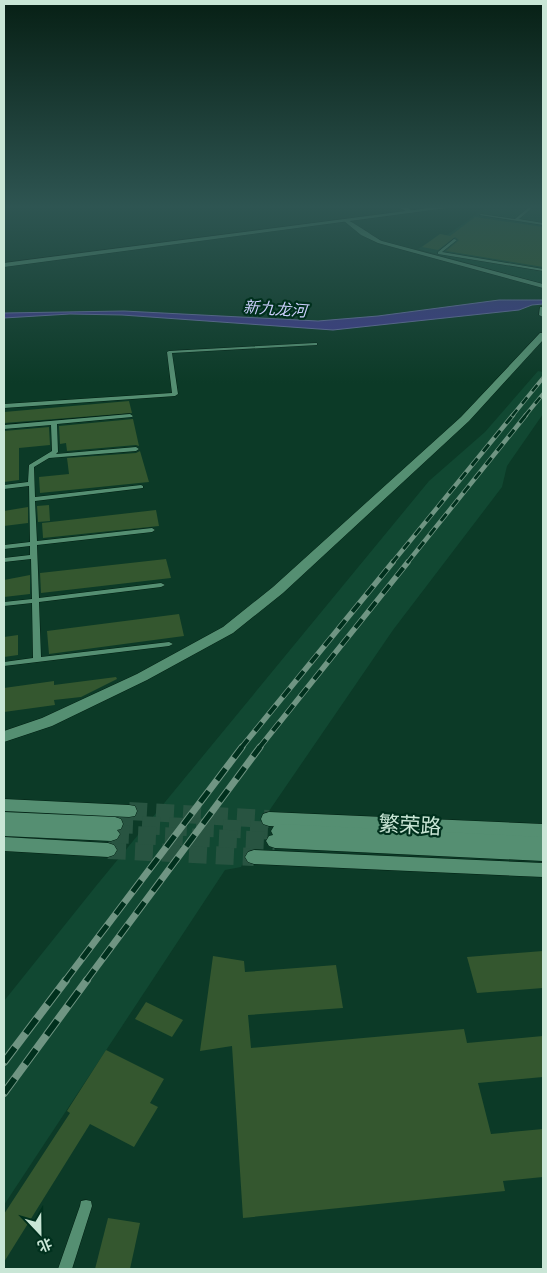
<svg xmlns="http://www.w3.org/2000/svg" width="547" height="1273" viewBox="0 0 547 1273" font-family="'Public Sans','Noto Sans SC',sans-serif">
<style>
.built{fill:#114832}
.water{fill:#3f3a8b;stroke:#686ea2}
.building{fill:#34572f}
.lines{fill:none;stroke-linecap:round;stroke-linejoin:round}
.minor-tunnel{stroke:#285441;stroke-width:18;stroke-dasharray:18 9;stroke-linecap:butt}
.secondary-tunnel{stroke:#285441;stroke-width:18;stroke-dasharray:18 9;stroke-linecap:butt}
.service-casing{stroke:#011f12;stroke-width:1}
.minor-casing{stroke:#011f12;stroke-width:1}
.tertiary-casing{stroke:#011f12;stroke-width:1}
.secondary-casing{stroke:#011f12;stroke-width:1}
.service{fill:#558f72;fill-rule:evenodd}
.minor{fill:#558f72;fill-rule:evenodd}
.tertiary{fill:#558f72;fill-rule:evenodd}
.secondary{fill:#558f72;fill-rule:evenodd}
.rail-far4-casing{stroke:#709583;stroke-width:4}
.rail-far3-casing{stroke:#709583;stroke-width:4.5}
.rail-far2-casing{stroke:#709583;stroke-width:5.5}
.rail-far1-casing{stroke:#709583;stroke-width:7}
.rail-casing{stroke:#709583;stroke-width:8}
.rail-far4{stroke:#00301d;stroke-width:2.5;stroke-dasharray:8;stroke-linecap:butt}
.rail-far3{stroke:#00301d;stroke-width:3;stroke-dasharray:9;stroke-linecap:butt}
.rail-far2{stroke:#00301d;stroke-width:4;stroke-dasharray:11;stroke-linecap:butt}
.rail-far1{stroke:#00301d;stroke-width:5;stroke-dasharray:14;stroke-linecap:butt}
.rail{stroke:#00301d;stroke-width:6;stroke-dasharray:18;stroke-linecap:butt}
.labels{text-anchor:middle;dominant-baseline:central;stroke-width:4.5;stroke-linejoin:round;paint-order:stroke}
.far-water-label{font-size:16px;font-style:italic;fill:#cbcffd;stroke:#00301d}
.near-street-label{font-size:21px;fill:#c9e6d6;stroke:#00301d}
</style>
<rect width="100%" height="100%" fill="#0c3a27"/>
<g class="built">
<path d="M489,205H543V284L418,249L440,234L447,235Z"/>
<path d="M538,371L543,372V414L507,466L502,487L393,630L269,811L241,867L225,870L4,1205V1001L96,886L429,481L485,432Z"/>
</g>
<path class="water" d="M499,300H543V304L532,305L519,310L333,330L122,315L70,314L4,318V313L124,311L318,321L378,316Z"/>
<g class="building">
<path d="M475,217L543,227V267L446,251L459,240L455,237L438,250L422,247L440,234L450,236Z"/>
<path d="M129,401L132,413L4,423V412Z"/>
<path d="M133,419L139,446L136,445L67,451L66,443L60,444L59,426Z"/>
<path d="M49,427L50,445L19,448V480L4,482V431Z"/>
<path d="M140,451L149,482L40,493L39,477L69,474L67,458L136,453Z"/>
<path d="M49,505L50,521L38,522L37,506Z"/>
<path d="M28,507V523L4,526V511Z"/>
<path d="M156,510L159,526L43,538L42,523Z"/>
<path d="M166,559L171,578L41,593L40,573Z"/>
<path d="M30,575V594L4,597V580Z"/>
<path d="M179,614L184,636L49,654L47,631Z"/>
<path d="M18,635V655L4,657V637Z"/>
<path d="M116,677L117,679L81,697L54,700L55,705L4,712V688L54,681V685Z"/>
<path d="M543,951V988L477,993L467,957Z"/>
<path d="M213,956L244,961L245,972L336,965L343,1008L248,1015L251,1048L464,1029L467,1043L543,1036V1077L478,1083L491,1134L543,1129V1177L503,1181L505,1191L243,1218L232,1046L200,1051Z"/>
<path d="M146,1002L183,1020L172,1037L135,1019Z"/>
<path d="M106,1050L164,1079L150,1103L158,1107L134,1147L90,1124L4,1262V1214L70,1113L67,1111Z"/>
<path d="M108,1218L140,1223L130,1269H95Z"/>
</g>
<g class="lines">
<g class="minor-tunnel">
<path d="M129,811L269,819"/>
<path d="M108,850L254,857"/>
</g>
<g class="secondary-tunnel">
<path d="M115,824L280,831"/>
<path d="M111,834L275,841"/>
</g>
<defs>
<g id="service">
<path d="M4,205H14L4,207Z"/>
<path d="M523,205H527L532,208L519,219L543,223V225L479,215L481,214L515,219L528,208Z"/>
<path d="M454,239L457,240L442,252L543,269V271L438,254V252Z"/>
<path d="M315,343H317V345L172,353L178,394L175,396L4,408V404L172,393L167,352L169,351Z"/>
<path d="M130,414L133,416L132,417L57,424L58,452L56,454L136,447L139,449L136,451L49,458L34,467L35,497L141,485L143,486V488L35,501L37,541L152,528L155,530L152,532L37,545L39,598L161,583L165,585L161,587L39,602L41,657L169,642L173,644L169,646L4,666V662L33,658L32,603L4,606V602L32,599L31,559L4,562V558L30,555V546L4,549V545L30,542L29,486L4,489V485L28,482L29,465L52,451L51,425L4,429V425Z"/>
<path d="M86,1200L91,1201L92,1206L72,1269H58L80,1206L81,1201Z"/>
</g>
<g id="minor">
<path d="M395,205H403L414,212L409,213Z"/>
<path d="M344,219C348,218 374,237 382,241L543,284V288L378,243L361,235L344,221Z"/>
<path d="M540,307H543V317L539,315Z"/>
<path d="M4,799L129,805L135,806L137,811L135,816L129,817L4,811Z"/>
<path d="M269,812L543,824V838L269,826L263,824L261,819L263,814Z"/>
<path d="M4,837L108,843L114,845L117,850L114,855L108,857L4,851Z"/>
<path d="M254,850L543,863V877L254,864L248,862L245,857L248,852Z"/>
</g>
<g id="tertiary">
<path d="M452,205H469L4,267V263Z"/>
<path d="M540,333H543V340L469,421L283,593L233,633L147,680L52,726L4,742V731L42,718L137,674L223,627L273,587L461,417Z"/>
</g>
<g id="secondary">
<path d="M4,812L115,817L121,819L123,824L121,829L117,830L120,834L117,839L111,841L4,836Z"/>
<path d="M280,824L543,837V861L275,848L269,846L266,841L269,836L273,835L271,831L274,826Z"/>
</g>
</defs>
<use href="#service" class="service-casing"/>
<use href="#minor" class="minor-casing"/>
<use href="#tertiary" class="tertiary-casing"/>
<use href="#secondary" class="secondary-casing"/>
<use href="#service" class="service"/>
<use href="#minor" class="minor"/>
<use href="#tertiary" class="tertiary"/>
<use href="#secondary" class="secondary"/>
<defs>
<g id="rail-far4">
<path d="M512,416L543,378"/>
<path d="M525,416L543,394"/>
</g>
<g id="rail-far3">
<path d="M392,563L513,415"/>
<path d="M407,563L526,415"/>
</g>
<g id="rail-far2">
<path d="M241,748L393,562"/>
<path d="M259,748L408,562"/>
</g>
<g id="rail-far1">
<path d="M65,981L242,747"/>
<path d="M86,981L260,747"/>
</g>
<g id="rail">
<path d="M4,1062L66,980"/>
<path d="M4,1093L87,980"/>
</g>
</defs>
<use href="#rail-far4" class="rail-far4-casing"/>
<use href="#rail-far3" class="rail-far3-casing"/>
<use href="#rail-far2" class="rail-far2-casing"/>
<use href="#rail-far1" class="rail-far1-casing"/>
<use href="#rail" class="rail-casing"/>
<use href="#rail-far4" class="rail-far4"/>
<use href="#rail-far3" class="rail-far3"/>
<use href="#rail-far2" class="rail-far2"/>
<use href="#rail-far1" class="rail-far1"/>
<use href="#rail" class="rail"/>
</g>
<linearGradient id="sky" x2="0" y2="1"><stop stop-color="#072015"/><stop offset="0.54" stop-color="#2e5552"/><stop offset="1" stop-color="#2e5552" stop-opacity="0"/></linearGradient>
<rect width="547" height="383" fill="url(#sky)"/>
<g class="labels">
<g class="far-water-label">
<text transform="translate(275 309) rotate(4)">新九龙河</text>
</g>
<g class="near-street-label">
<text transform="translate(410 825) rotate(3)">繁荣路</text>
</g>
</g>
<rect width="547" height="1273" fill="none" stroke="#c9e6d6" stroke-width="10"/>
<g transform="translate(40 1233) rotate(158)" stroke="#00301d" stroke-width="4" paint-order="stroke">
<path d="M0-4L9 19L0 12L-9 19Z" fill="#c9e6d6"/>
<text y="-8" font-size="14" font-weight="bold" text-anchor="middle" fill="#c9e6d6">北</text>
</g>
</svg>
